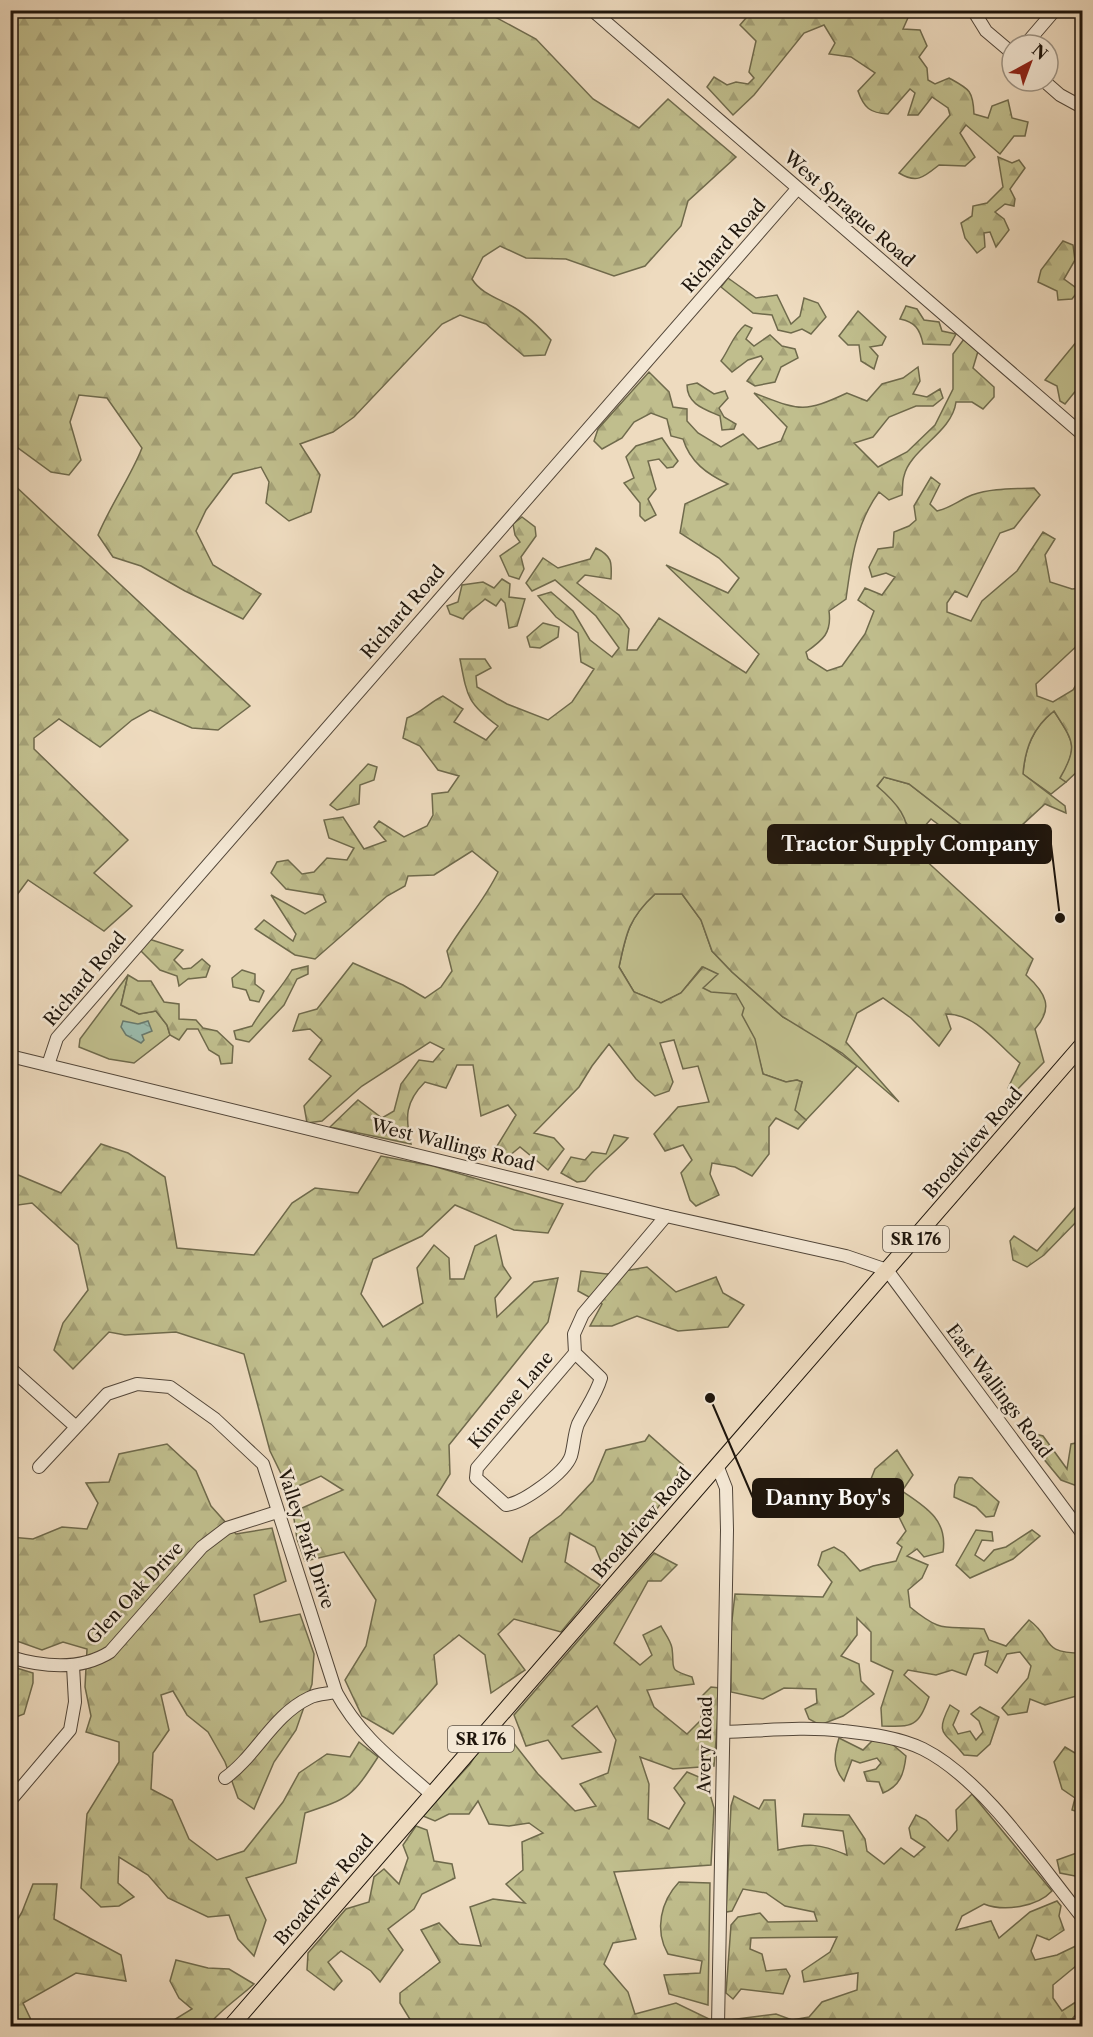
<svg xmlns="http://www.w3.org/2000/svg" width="1093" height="2037" viewBox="0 0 1093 2037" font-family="'Libre Caslon Text',serif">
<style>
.grass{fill:#c0be8d;stroke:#6f6a4c;stroke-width:1.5}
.forest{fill:url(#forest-firs);stroke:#6f6a4c;stroke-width:1.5}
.water{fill:url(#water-ripples);stroke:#68796d;stroke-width:1.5}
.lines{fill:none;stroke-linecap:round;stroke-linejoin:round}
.minor-casing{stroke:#524639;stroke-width:14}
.major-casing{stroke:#1e150c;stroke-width:17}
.minor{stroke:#f4e8d5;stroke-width:12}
.major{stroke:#eedbbf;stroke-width:15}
.labels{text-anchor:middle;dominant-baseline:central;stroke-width:5;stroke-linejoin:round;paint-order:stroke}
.shield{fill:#f4e8d5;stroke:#5e5448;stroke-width:1.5}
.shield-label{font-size:16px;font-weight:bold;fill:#1e150c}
.street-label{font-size:18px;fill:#1e150c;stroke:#f4e8d5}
.leader{fill:none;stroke:#1e150c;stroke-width:2}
.callout-dot{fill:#1e150c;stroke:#f4e8d5;stroke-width:2}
.callout{fill:#1e150c;stroke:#1e150c;stroke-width:2}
.callout-label{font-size:20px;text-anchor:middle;font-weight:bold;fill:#fff}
</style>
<defs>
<pattern id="forest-firs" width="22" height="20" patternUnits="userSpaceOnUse" patternTransform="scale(1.5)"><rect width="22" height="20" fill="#c0be8d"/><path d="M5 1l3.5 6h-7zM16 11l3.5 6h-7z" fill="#a5a278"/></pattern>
<pattern id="water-ripples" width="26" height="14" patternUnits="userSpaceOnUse" patternTransform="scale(1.5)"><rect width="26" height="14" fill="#9abbad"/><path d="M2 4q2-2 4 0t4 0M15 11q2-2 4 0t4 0" fill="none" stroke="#84a094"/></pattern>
</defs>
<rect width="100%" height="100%" fill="#eedbbf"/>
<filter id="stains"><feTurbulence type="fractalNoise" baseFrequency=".00333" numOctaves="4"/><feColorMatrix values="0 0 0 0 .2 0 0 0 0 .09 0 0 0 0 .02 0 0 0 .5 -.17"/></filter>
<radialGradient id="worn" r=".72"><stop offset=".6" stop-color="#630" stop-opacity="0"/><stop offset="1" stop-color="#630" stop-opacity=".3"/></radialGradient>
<g class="grass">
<path d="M1082,335V383L1065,404L1060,401L1057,386L1045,380Z"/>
<path d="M1054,711C1073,741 1079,746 1061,778L1066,782L1051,794L1023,774C1025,748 1033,728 1054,711Z"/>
<path d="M884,777L909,784L972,833L978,854L931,819L923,828L925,860L909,845L910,828L877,786Z"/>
<path d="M655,894H682L701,920L712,951L732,972L783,1017L805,1028L857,1066L806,1120L794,1110L802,1082L797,1080L786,1082L763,1074C752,1030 746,1009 702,988L717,974L702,967L681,993L661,1003L634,992L619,967C626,933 629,918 655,894Z"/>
<path d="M128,975L121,1005L139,1014L156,1011L167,1025L170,1035L134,1063L109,1059L79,1047L80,1039Z"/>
</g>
<g class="forest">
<path d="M226,10L232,15L247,10L484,11L536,39L593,99L639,128L668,99L736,157L688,201L681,226L645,266L614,276L566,259L526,258L500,246L483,257L472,279C481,294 500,299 515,308C528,316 540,328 551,340L545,355L524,356L486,324L460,315L442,324L354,417L333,432L300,444L320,475L311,512L289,521L266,503L269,482L261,467L233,474L206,510L196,531L213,565L261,594L243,619L185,591L141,566L113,557L98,535C111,504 130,478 142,448L107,398L79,395L70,422L81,460L69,475L51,472L10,442L11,11Z"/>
<path d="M752,11H911L903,29L920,30L927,46L919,57L927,68L928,80L935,84L949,78C969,89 973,90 974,114L988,118L992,106L1008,100L1012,118L1028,122L1025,136H1014L1000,154L966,125L960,133L975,157L965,166L939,165C924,177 917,184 899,173L950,115L948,108L932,97L918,115H908L915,93L910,89L888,114C870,113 864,108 858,91L875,73L851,57L829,54L835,43L824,25L804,33L754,95L733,115L707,87L714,77L727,85L736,82L748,84L754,78L749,72L756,41L740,25Z"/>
<path d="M998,157L1012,163L1019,160L1025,168L1010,189L1015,199L1014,206L1005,204L995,212L1004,219L1009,230L996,247L990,232L984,233L985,247L977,253L965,238L961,223L972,216L973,206L987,203L1003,187Z"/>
<path d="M1063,241L1073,245L1075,260L1064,279L1079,290L1072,299L1058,300L1057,291L1038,282L1041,270Z"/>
<path d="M728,278L756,298L777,295L791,324L800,316L804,298L818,303L826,317L811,334L802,329L791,333L778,330L772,315L753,313L721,287Z"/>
<path d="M906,306L917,309L924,320L939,322L942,331L956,334L950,345L923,344C920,329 915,322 900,319Z"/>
<path d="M858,311L886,337L882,345L870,347L878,356L874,369L861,361L859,345H848L839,336Z"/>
<path d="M745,325L752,328L746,339L754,346L770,335L782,346L795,349L798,358L781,367L775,382L755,386L747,381L763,359L761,356L748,360L732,372L721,361C730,348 733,335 745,325Z"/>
<path d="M964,339L979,348L973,368L994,387V397L983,409L972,402H956C952,433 910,449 904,476C902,482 903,489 902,495L889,500L879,492C856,523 851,561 846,599L829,611C832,633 823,640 806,652L808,659L827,671L842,666L865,634L874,611L858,600L865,588L882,595L895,577L886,573L872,577L869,567L878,549L893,547L894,532L909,526L916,520L914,506L931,477L940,484L930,504L937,511C951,508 959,500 972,495C992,488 1013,489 1034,488L1040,495L1014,528L1000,533L967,597L955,591L947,603V612L971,621L982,601L1017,571L1043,532L1055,539L1045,555L1050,582L1072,589L1082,588V641L1036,684L1037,696L1053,702L1073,690L1082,674V767L1066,782L1060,778C1079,746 1073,741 1054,711C1033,727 1025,748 1023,774L1065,806L1066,813L1045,804L996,849L978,854L972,833L909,784L884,777L877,786C897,803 910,818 909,845L1033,959L1026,975C1046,993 1054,1008 1035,1029L1044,1062L1014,1093L1008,1088L1020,1063C997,1044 977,1014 946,1014L951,1029L939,1046L911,1018L883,998L857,1013L846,1042L899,1102L842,1053L783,1017L732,972L712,951L701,920L682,894H655C629,918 626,933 619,967L634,992L661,1003L681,993L703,967L718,974L703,988L711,992L736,994L744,1008L742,1015L755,1039L763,1074L786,1082L797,1080L802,1082L795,1110L806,1120L798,1129L776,1118L769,1127V1154L752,1176L735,1167L712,1163L710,1174L719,1195L696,1206L690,1200L681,1173L692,1160L683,1145L665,1151L654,1134L678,1107L709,1102L698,1066L683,1069L674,1040L660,1043L673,1082L669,1091L655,1096L636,1079L609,1044L592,1066L579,1087L534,1133L554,1138L564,1149L548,1170L520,1147L503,1161L494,1151L516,1115L508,1105L481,1116L473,1065H457L446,1088L425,1082C405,1102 405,1117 411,1144L330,1127L358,1100L382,1118L394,1111L401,1084L419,1060L433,1062L444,1049L430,1042L362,1086L322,1121L307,1123L304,1106L331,1076L309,1059L322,1040L310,1029L293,1031L299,1014L317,1009L353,963L403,985L425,998L441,987L452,971L447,951C463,924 485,900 498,872L472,851L434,875L408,876L405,886L387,896L315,959L295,955L255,929L264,920L293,941L296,934L271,895L305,914L326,902L323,895L286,889L271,873L277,862L288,860L302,874L314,872L327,858L347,860L354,848L329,838L324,820L343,817L364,849L386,841L374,827L379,821L404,837L427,826L433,815L432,794L448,792L459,776L438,770L420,746L403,738L407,718C421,713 430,702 443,696L463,709L454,722L486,740L498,726C467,703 467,696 460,659H485L491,668L476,676L477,687L507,704L548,720L572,702L594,669L581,662L578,633L556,617L538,596L551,592L573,611L590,640L612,657L619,648L596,616L555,580L532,591L526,583L543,558L558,568L590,559L596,548C612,556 612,562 611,579L585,575L577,583L619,615L629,629L627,650H637L659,618L746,673L759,654L666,565L728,593L739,578L719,558L680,533L685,504L728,484C707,474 690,462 683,439L671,436L667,419L651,413L634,422L622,438L602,449L594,441L598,429L649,372L669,392L673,407L687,409V421L698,433L721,447L743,434L758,449L781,441L787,427L754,393C799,410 802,414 847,393L867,401L882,384L903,378L918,367L920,381L913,394L927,397L940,389L943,398L933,406H916L889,417L873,437L854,443L878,467L907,452L935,425L953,389V354Z"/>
<path d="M697,383L714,394L725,391L728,398L719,408L724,417L736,424L734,429L722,430L720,416C704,409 687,404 687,385Z"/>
<path d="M662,438L678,461L673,467L667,468L659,459L648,461L656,489L648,499L656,515L645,521L640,516V503L624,483L634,478L626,457L636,446Z"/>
<path d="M11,482L250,706L218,730L192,728L150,710L132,720L100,747L59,719L34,738V749L128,840L94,873L132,906L104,931L28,880L11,903Z"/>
<path d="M522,517L535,527L536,536L521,557L524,569L519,579L509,576L500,556L520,542L515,535L513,524Z"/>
<path d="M502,579L510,584L509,597L525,599L517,626L509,628L505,603L501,599L496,606L485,599C477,607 469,610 463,619L450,614L447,606L458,602L462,585L483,582L494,588Z"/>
<path d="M543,623L559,627L558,637L540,648L530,647L527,637Z"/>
<path d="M368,764L377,767L374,780L360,785L359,804L337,810L330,805Z"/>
<path d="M149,939L183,950L174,960L183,969L191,968L202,959L210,966L206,977L188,979L179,986L177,976L160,970L140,950Z"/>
<path d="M308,966V974L297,979L284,1005L249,1042L236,1039L234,1031L252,1026C264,1005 280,991 292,970Z"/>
<path d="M242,970L255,974V984L264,991L259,1002L250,1000L246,990L233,987L232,978Z"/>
<path d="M128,975L138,981H151L164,1002L179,1004V1019L196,1020L203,1028L217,1031L233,1046L232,1063L221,1064L219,1056L209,1050L198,1029H187L179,1040L170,1035L167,1025L156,1011L139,1014L121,1005Z"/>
<path d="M614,1135L628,1138C614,1154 598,1164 585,1181L577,1182L561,1173L571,1157L585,1160L592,1152L606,1154Z"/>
<path d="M101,1144L128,1153L165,1177L177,1248L254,1255L292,1203L315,1188L358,1193L381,1156L433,1166L563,1204L548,1233L514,1230L455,1205L422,1236L373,1259L361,1294L383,1327L423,1303L417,1268L434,1245L449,1258L450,1279H464L475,1246L496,1235L503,1266L511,1278L495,1298L497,1317L534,1282L558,1278L548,1322L449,1445L450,1474L437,1495L522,1562L530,1538L561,1515L593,1481L606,1450L645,1441L649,1435L683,1465C661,1505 639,1541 605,1571L595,1547L570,1533L565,1562L600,1585L561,1632L514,1619L498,1634L525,1670L491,1693L485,1655L459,1635L434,1655L437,1684L393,1734L362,1716L345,1680L366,1646L376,1600L344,1552L305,1561L297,1539L293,1512L343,1490L321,1476L289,1490L270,1451L244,1354L176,1332L125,1335L109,1332L73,1369L54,1350L63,1323L88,1290L78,1245L32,1203L11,1206V1172L61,1193Z"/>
<path d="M1082,1194V1216L1044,1255L1027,1267L1013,1260L1010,1241L1014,1236L1037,1251L1077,1205Z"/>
<path d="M647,1267L676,1292L716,1277L723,1293L744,1305L728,1327L678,1331L637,1316L612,1326H590L602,1304L578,1291L581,1271L607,1274Z"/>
<path d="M1032,1433L1043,1436L1067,1469L1071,1444L1082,1442V1483L1077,1486L1061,1480L1028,1440Z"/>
<path d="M167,1444L196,1471L211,1506L236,1534L272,1528L286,1581L254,1595L260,1622L300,1614L314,1654L312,1684L296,1730L274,1762L254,1809L238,1798L225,1762L208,1732L187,1715L173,1691L161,1695L169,1730L153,1753L151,1789L172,1800L189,1839L217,1860L244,1851L283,1802L299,1773L327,1754L350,1757L359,1742L378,1757C352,1797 350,1798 305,1813L296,1863L246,1878L266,1920L254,1956L238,1939L229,1915L208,1917L168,1898L148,1875L119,1857L118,1883L134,1897L119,1906L101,1907L81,1888L87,1814L119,1762V1742L86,1732L91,1716L85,1687L87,1649L63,1642L42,1650L11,1639L10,1537L33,1539L62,1527L87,1529L98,1503L86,1483L109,1482L119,1454Z"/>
<path d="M897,1450L913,1475L902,1491C926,1507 948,1520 943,1552L924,1557L917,1549L907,1556L928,1565L922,1578L908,1590L910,1607C944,1635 944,1625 984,1629L989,1640L1006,1646L1029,1620C1055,1639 1039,1653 1082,1653V1668L1076,1677L1080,1695L1045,1705L1030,1699L1027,1712L1008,1715L1002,1708L1028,1678L1031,1666L1020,1652L1007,1654L997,1673L985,1665L988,1651L974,1654L966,1675L952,1670L936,1675L908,1670L904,1675L929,1697C918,1727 913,1727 882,1726L881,1708L893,1671L871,1661V1632L857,1618V1635L841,1656L859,1664L861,1681L874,1694L843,1716L820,1725L809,1719L805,1709L817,1703L816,1689L784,1688L763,1699L731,1692V1629L735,1594L823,1597L832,1582L818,1565L822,1552L834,1547L844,1553L860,1571L873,1566L896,1561L902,1547L897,1543L906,1531L887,1493L871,1479L875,1469Z"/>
<path d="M959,1477L972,1478L999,1502L994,1516L986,1517L976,1507L954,1497L955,1485Z"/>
<path d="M976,1530L992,1532L993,1541L982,1540L975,1555L984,1561L994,1550L1006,1547L1032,1530L1040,1536L1013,1559L970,1578L956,1565Z"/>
<path d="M654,1553L677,1565L661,1581H648L614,1643L640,1665L652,1655L643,1635L661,1626C664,1632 671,1641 672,1648C675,1670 667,1669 692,1677L694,1684L647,1690L654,1707L687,1734L701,1720L702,1696L711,1687L720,1688L714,1766L673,1769L640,1757L649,1784L648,1819L669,1829L685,1803L674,1788L687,1772L706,1780L714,1808L711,1865L614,1872L636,1939L613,1943L604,1964L628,1992L635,2014L676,2003L709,2019V2026H414L400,2003V1993L440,1962L421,1930L439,1923L459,1944L481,1946L470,1907L493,1899L525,1903L506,1884L523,1870L522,1842L543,1833L529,1823L509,1826L489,1824L478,1801L469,1814H449L435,1821L423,1816L470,1764L482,1745L512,1741L538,1774L575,1811L596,1806L580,1784L608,1773L616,1740L597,1706L572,1726L601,1752L562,1759L548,1740L526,1746L514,1715Z"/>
<path d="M10,1666L33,1673V1683L24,1714L11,1719Z"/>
<path d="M950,1705L959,1711L953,1725L958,1734L970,1731L976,1740L983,1732L979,1721L971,1714L980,1707L999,1717L990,1744L977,1756L964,1755C945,1731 934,1736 950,1705Z"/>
<path d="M839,1738L863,1750L874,1739H886L906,1756C904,1774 900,1786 883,1793L879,1782L867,1781L864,1772L876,1769L881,1763L877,1758L860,1763L852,1760L844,1781C832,1767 834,1754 839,1738Z"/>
<path d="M1065,1747L1080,1756L1082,1763V1813L1072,1810L1075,1798L1062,1789L1054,1762Z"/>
<path d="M972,1794L1052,1891C1037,1907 1004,1912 984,1904L962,1916L956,1930L991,1921L999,1938L1030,1912L1057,1901L1061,1906L1059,1916L1064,1930L1049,1940L1037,1935L1031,1951L1035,1960L1057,1955L1082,1943V1961L1053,1985V1998L1062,2011L1082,1998V2007L1073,2018L1081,2026H730V2020L776,2014L792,2020L809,2017L822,2002L857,1990L858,1973L804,1982L802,1971L830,1952L837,1937L751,1938L750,1949L762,1954L766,1971L786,1969L790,1976L783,1994L741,1989L733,1999L726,1993L731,1925L738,1917L760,1913L768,1922L817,1921L814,1912L785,1906L766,1893L743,1889L732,1911L726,1912L731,1806L734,1796L759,1809L764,1800H775L778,1850C809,1843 818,1843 847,1855L843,1831L802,1826L804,1814L849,1815L865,1839L867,1851L884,1864L901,1848L914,1857L925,1847L911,1838L909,1828L916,1815L926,1820L948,1841L957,1830L956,1810Z"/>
<path d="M416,1826L427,1830L434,1861L452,1864L455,1878L422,1894L414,1909L388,1929L403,1950L380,1982L371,1971L341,1951L328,1962L342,1981L334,1990L307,1970L308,1953L346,1909L369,1902L374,1877L384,1869L399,1884L408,1858L403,1845Z"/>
<path d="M1082,1851V1871L1075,1876L1060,1873L1057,1860Z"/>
<path d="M679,1882L710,1883L708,2005L669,1994L664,1975L700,1973L702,1961L668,1954C654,1930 661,1901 679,1882Z"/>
<path d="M33,1884H57L54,1919L121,1955L126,1981L76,1973L23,2003L34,2026H11V1931L22,1912Z"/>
<path d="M176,1960L208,1968L229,1969L254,1984C239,1998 220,2010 208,2026H164L192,2009L179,1998L170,1981Z"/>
</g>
<path class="water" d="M123,1021L138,1024L148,1021L152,1031L142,1035L144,1040L141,1043L126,1035L121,1027Z"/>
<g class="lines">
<defs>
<g id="minor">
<path d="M592,10L1082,434"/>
<path d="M973,10L986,31L1012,53"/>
<path d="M1025,45L1055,10"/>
<path d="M1044,81L1060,95L1082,107"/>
<path d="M10,1056L666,1216L846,1256L887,1270L1082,1533"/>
<path d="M48,1065L57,1038L797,189"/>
<path d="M575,1353L477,1468L476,1478L506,1505C523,1503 565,1473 571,1456C574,1446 574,1434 578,1424C586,1408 596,1395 601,1378L575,1353L574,1334L583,1314L666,1216"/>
<path d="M10,1368L75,1426"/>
<path d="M717,1465L726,1488L727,1530L718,2026"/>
<path d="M39,1467L107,1394L137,1384L170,1387L215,1419L263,1464L336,1692C361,1738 394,1761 432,1795"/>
<path d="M10,1657C43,1667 80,1671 110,1652L202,1547L227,1528L277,1512"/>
<path d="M724,1732C762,1731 804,1726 843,1731C869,1734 898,1737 923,1749C983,1779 1039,1864 1082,1917"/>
<path d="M225,1778C256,1756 273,1715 309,1698C316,1694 327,1694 336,1692"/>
<path d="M10,1801L70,1730L75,1702L73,1666"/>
</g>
<path id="major" d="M231,2026L1082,1045"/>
</defs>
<use href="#minor" class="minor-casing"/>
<use href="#major" class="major-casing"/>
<use href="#minor" class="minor"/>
<use href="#major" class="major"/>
</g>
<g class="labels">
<g class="shield">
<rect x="883" y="1226" width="66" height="26" rx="4.5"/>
<rect x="448" y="1726" width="66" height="26" rx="4.5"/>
</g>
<g class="shield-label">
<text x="916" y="1239">SR 176</text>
<text x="481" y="1739">SR 176</text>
</g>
<g class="street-label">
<text transform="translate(849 209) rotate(41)">West Sprague Road</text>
<text transform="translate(724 246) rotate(-49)">Richard Road</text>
<text transform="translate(403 612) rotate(-49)">Richard Road</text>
<text transform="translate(85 979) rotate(-50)">Richard Road</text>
<text transform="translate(973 1143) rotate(-49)">Broadview Road</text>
<text transform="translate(453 1145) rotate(14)">West Wallings Road</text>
<text transform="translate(999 1391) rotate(53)">East Wallings Road</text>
<text transform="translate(511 1400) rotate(-50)">Kimrose Lane</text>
<text transform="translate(642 1523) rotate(-49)">Broadview Road</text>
<text transform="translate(306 1539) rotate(72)">Valley Park Drive</text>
<text transform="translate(135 1593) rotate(-47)">Glen Oak Drive</text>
<text transform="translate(705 1745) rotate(-89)">Avery Road</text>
<text transform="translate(324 1890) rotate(-49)">Broadview Road</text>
</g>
</g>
<path class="leader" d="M1060 918L1051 844M710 1398L753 1498"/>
<g class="callout-dot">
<circle cx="1060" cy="918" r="6"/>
<circle cx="710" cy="1398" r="6"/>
</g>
<g class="callout">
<rect x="768" y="825" width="283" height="38" rx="6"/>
<rect x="753" y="1479" width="150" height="38" rx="6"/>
</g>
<g class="callout-label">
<text x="910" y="851">Tractor Supply Company</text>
<text x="828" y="1505">Danny Boy's</text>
</g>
<rect width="1093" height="2037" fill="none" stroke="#eedbbf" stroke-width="36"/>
<rect x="12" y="12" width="1069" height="2013" fill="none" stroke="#1e150c" stroke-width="3"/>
<rect x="18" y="18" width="1057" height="2001" fill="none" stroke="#1e150c" stroke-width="1.5"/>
<g transform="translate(1030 63) rotate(41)"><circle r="28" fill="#f4e8d5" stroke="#9e9485" stroke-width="1.5"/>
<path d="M0-4.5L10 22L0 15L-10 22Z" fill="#8f2418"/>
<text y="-9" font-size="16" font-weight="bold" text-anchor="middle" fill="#1e150c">N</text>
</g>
<rect width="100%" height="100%" filter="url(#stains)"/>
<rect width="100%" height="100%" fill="url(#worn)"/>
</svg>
